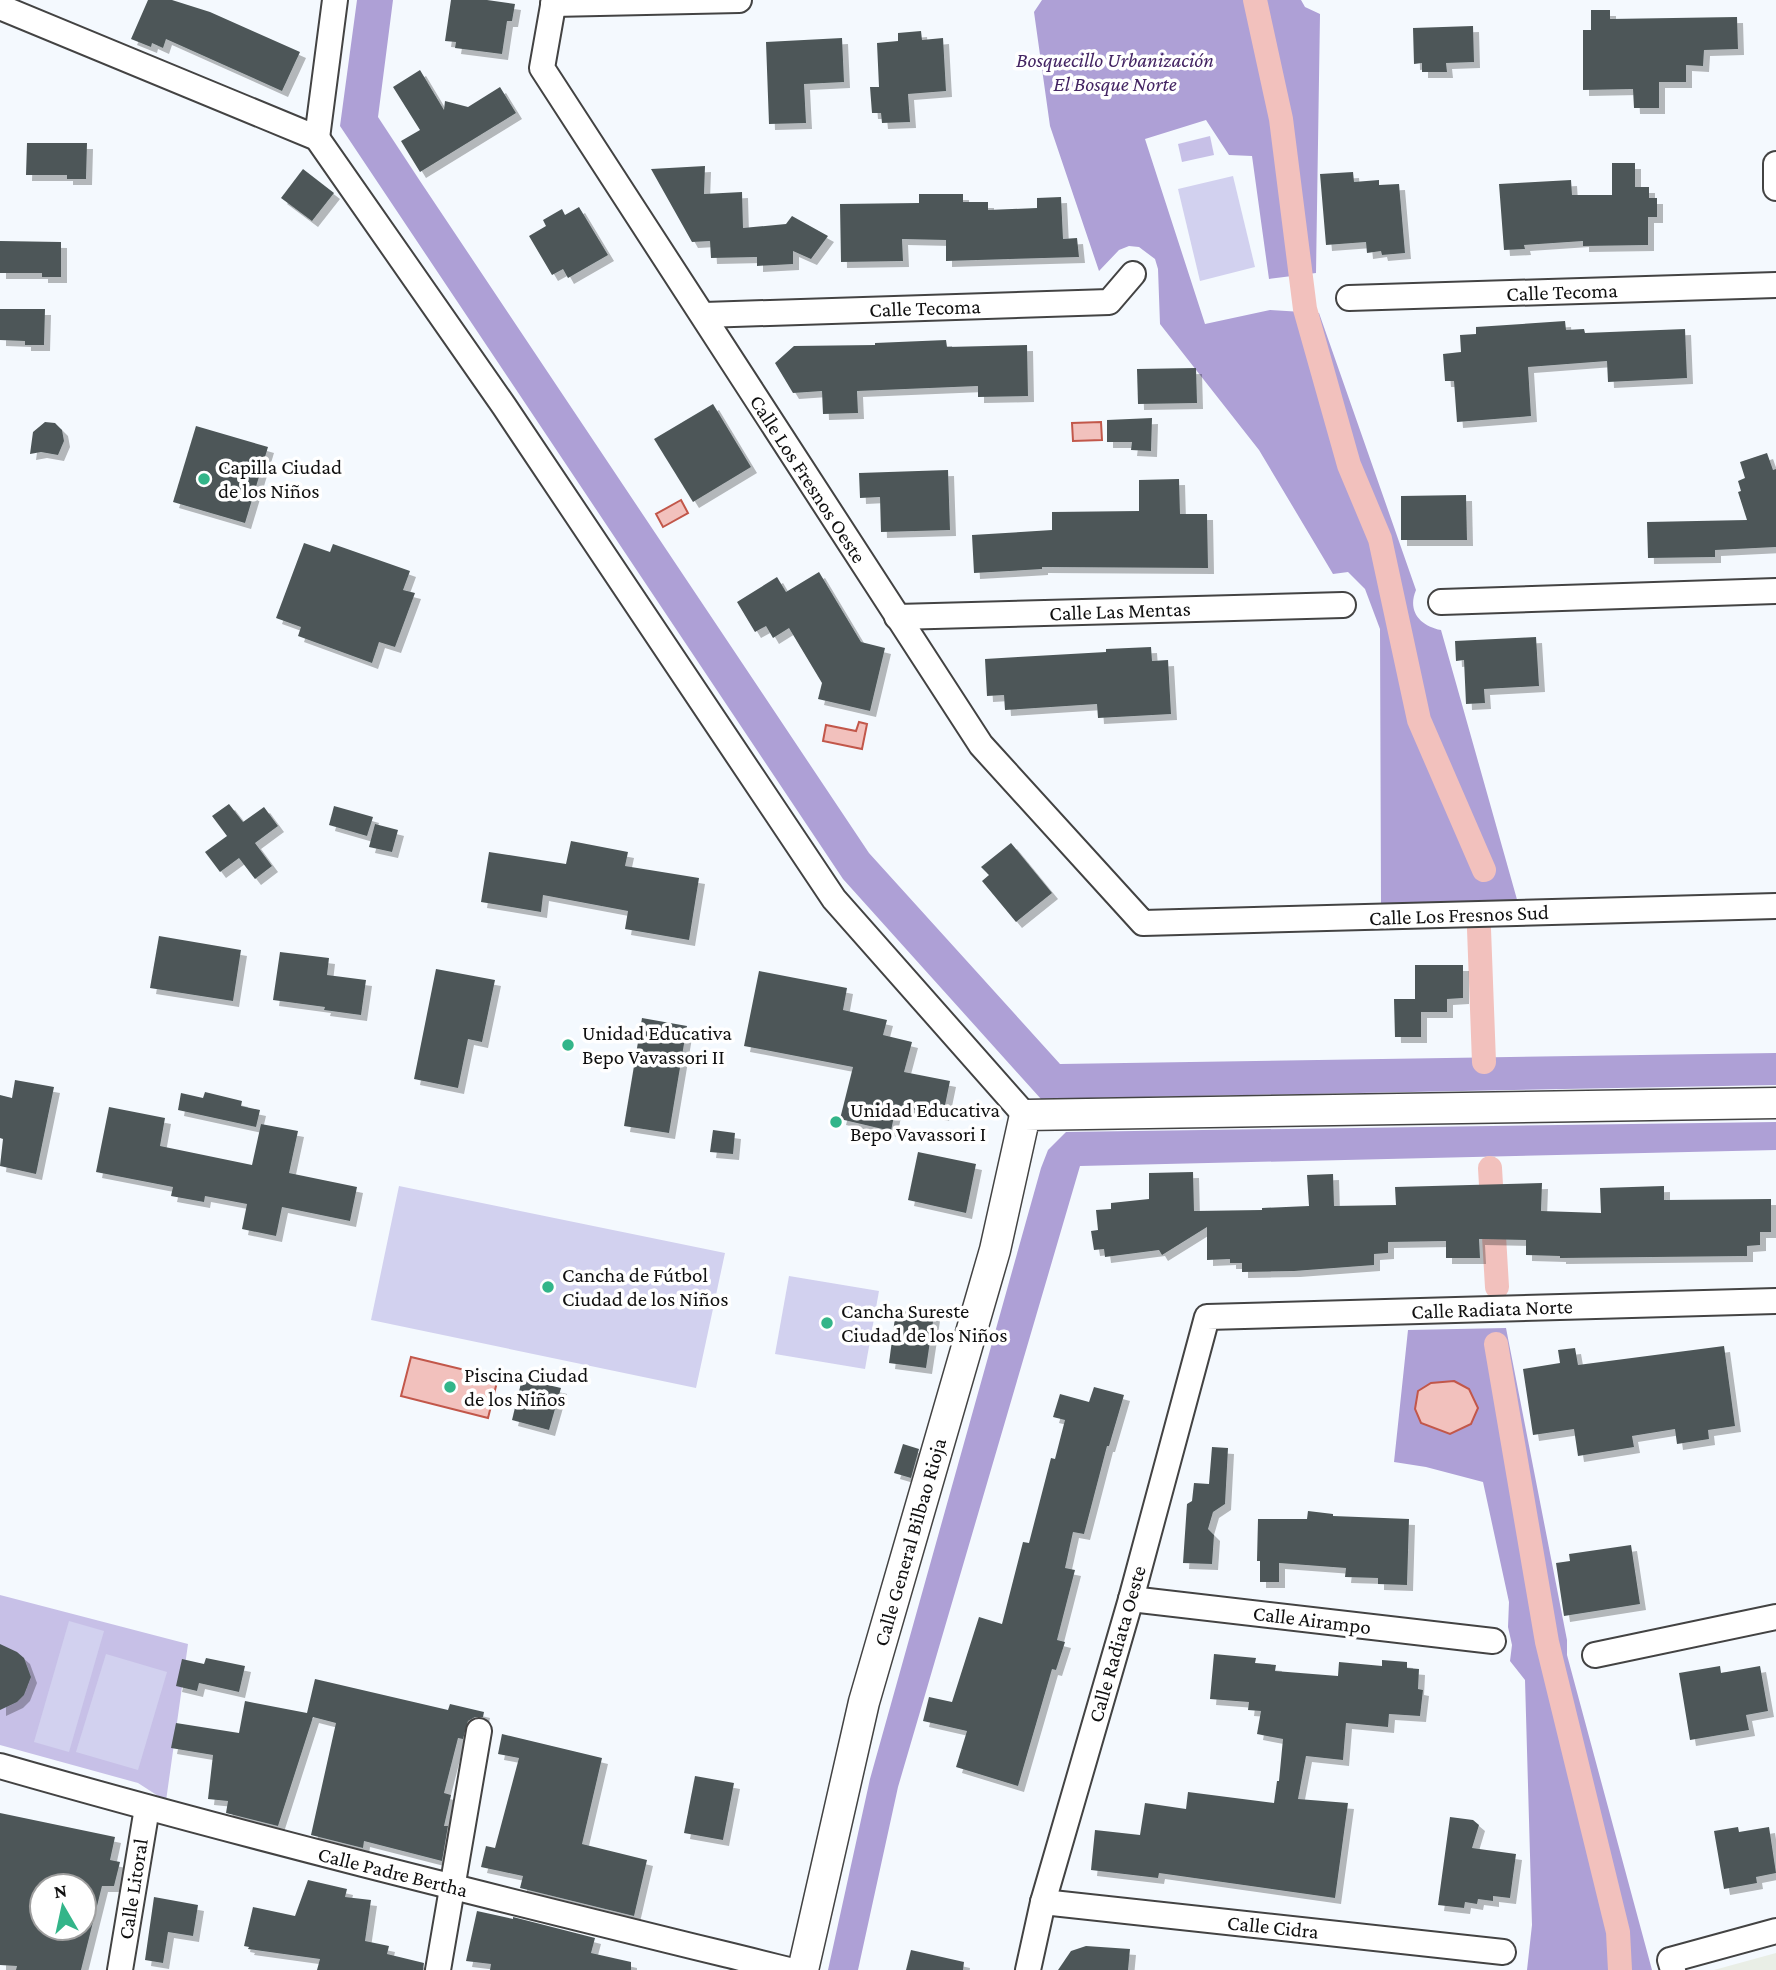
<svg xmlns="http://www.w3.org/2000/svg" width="1776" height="1970" viewBox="0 0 1776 1970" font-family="'Crimson Pro',serif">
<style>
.industrial{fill:#e9eee6}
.green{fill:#c7c0e7}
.forest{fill:#aea0d6}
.pitch{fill:#d2d1ef}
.water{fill:#f2c1bd;stroke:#c2574a;stroke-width:2}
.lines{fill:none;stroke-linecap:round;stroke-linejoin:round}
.canal{stroke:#f2c1bd;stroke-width:24}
.building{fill:#4d5758;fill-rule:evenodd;filter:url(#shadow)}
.minor-casing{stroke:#434343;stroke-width:28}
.tertiary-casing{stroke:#434343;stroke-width:33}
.minor{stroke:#fff;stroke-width:24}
.tertiary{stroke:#fff;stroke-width:30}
.poi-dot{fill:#33b589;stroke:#fff;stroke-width:2.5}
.labels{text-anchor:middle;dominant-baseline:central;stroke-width:7;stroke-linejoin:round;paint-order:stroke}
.park-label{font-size:21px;font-style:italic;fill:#442563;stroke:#fff}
.street-label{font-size:21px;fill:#101010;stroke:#fff}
.poi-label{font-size:21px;fill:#101010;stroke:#fff;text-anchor:start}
</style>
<defs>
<filter id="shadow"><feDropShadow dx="6" dy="6" stdDeviation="0" flood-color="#0004"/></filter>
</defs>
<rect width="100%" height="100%" fill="#f4f9fe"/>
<path class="industrial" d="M1776,1953V1970H1714Z"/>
<g class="green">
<path d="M1210,136L1214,155L1182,162L1178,144Z"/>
<path d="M0,1595L188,1644L166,1801L138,1783L0,1745Z"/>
</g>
<g class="forest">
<path d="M357,0H393L378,117L420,181L869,853L1060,1064L1776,1053V1085L1041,1099L843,879L340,126Z"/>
<path d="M1042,0H1301L1305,7L1320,14L1316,273L1269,279L1252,156L1229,155L1206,120L1145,139L1205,324L1270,310L1319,313L1416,590C1407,611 1420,626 1441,630L1518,903L1381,905L1380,629L1365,589L1348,572L1333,574L1259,450L1160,324L1158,269L1155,259L1139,247L1129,246L1119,250L1099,271L1050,126L1034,12Z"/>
<path d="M1776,1122V1150L1080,1166L898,1787L858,1970H828L870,1779L1041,1168L1048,1150L1066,1132Z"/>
<path d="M1506,1328L1567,1640V1655L1652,1970H1527L1532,1925L1525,1680L1510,1661L1512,1645L1508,1627L1509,1602L1483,1482L1426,1467L1394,1462L1408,1330Z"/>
</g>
<g class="pitch">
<path d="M1233,176L1255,267L1200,281L1178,189Z"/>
<path d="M399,1186L725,1253L696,1388L371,1320Z"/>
<path d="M789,1276L879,1291L865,1369L775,1354Z"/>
<path d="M69,1621L104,1631L69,1752L34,1742Z"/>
<path d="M106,1654L167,1672L138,1770L76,1752Z"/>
</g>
<g class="water">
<path d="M1101,422L1102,440L1073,441L1072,423Z"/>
<path d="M681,500L688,513L663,527L656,514Z"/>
<path d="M859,722L867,724L862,749L823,741L826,725L856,731Z"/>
<path d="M411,1357L498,1378L488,1418L401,1396Z"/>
<path d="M1454,1381L1469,1389L1478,1408L1471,1424L1450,1434L1421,1423L1415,1409L1418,1391L1431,1383Z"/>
</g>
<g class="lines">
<g class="canal">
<path d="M1255,0L1281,119L1305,309L1349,465L1380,539L1419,720L1484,870"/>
<path d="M1479,929L1484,1062"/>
<path d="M1490,1168L1497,1287"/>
<path d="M1496,1344L1547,1642L1618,1932L1620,1970"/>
</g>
</g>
<g class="building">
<path d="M148,0H172L210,12L300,52L282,91L166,39L163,48L152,43L151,47L131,39Z"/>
<path d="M451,0H487L515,4L512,21H507L502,54L455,48L456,42L445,41Z"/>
<path d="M1591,10H1610V19L1737,17L1738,49L1704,50L1703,66L1686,65V82H1659V108H1634L1633,89L1583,90V30H1591Z"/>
<path d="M1473,26L1474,62L1446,63L1447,72H1422V63L1414,64L1413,28Z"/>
<path d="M921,31L922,40L943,38L946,91L908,94L910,122L882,123L881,113H872L870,87H879L877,43L898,41V33Z"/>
<path d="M842,38L844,82L804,84L806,123L769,124L766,42Z"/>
<path d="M420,70L444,110L445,101L468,107L500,87L516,113L420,172L401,141L420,130L393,87Z"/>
<path d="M27,143H87L86,179H67V175H26Z"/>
<path d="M1612,163H1635V187H1649V198H1657V217H1648V245L1583,246V241L1524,245L1525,249L1504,250L1499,184L1571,180L1572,195H1612Z"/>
<path d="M705,166L704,194L742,192L743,228L786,224L792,216L828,236L811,259L793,251V264L757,266V257L711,258L710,241L692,242L651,169Z"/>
<path d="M303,169L334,193L312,221L281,198Z"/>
<path d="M1353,172L1354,182L1379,180V185L1399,184L1405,253L1382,255L1381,251L1367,253L1366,242L1326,245L1320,174Z"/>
<path d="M919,194H963V202H988V210L1037,208V198L1061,197L1063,239L1077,238L1079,257L946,261V240L902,239L903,261L841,262L840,204L919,203Z"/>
<path d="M579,207L608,255L568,278L563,269L552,275L529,236L546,226L543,220L562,209L565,215Z"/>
<path d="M0,241L61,242V277H42V273H0Z"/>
<path d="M0,309H45L44,345H25V341L0,340Z"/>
<path d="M1565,321L1566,330L1584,329L1585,333L1685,329L1687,378L1608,382L1607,361L1528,367L1531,416L1457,422L1454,381H1445L1443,354L1461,352L1460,335L1476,334V327Z"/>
<path d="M946,340L947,347L1027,345L1028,396L978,397V386L857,391L858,413L823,414L822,391L793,393L775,363L794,346L875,345V343Z"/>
<path d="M1196,368L1197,403L1138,404L1137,369Z"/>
<path d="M713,404L751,467L693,502L654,439Z"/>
<path d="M1152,418L1151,451L1131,450L1132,442H1107V420Z"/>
<path d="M45,422L55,423L62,430L64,441L58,455L41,452L30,454L33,432Z"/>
<path d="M196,426L268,447L245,523L173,502Z"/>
<path d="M1767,453L1773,470L1776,469V547L1715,550V557L1648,558L1647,522L1747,520L1738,492L1741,491L1738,481L1745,478L1740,462Z"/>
<path d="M948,470L950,530L881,532L880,497L860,498L859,473Z"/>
<path d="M1179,479L1180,514H1207L1208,568L1042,567V569L974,573L972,535L1052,530V512L1139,511V480Z"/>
<path d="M1466,495L1467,540H1401V496Z"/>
<path d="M304,543L330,552L333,544L410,571L403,590L415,593L395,647L379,642L372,663L298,636L301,627L276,618Z"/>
<path d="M819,572L861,642L885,648L870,711L818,699L822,683L789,628L773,638L766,626L755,632L737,602L777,577L786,592Z"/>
<path d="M1536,637L1539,686L1484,689L1485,703L1466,704L1464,660L1456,661L1455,641Z"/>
<path d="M1151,647L1152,661L1168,660L1171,714L1098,718L1097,704L1005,710L1004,695L987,696L985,659L1106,652V649Z"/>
<path d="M229,804L243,822L264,807L278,826L255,843L272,866L255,879L239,858L220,872L205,852L227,836L212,816Z"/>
<path d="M334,806L373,817L367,836L329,825Z"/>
<path d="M375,824L398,830L392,852L369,847Z"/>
<path d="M571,841L628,852L625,866L699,878L689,940L625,929L628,911L543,895L541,912L481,902L489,852L566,864Z"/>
<path d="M1011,843L1052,893L1016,922L982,881L989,875L981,867Z"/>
<path d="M159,936L241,950L233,1001L150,988Z"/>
<path d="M280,952L329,958L327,975L366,980L361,1015L324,1010L325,1007L273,1000Z"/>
<path d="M1415,965H1463V998L1447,999V1012H1421V1037H1395L1394,999H1415Z"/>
<path d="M436,969L495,980L482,1042L468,1039L458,1088L414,1079Z"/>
<path d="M759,971L847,988L843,1010L887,1020L883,1035L912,1042L904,1072L950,1081L943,1115L896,1106L891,1131L840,1119L853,1067L744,1046Z"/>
<path d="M642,1018L687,1026L669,1133L624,1126Z"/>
<path d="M15,1080L54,1087L36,1174L0,1166L3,1139L0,1138V1095L12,1098Z"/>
<path d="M205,1092L242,1101L241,1106L260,1110L256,1127L178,1110L181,1093L203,1098Z"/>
<path d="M109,1107L165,1118L160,1146L252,1165L261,1124L298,1131L289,1173L357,1187L350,1221L282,1207L276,1236L242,1229L247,1204L205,1196L204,1202L171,1196L173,1187L96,1172Z"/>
<path d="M713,1130L735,1133L733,1154L710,1152Z"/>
<path d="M918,1152L976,1164L966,1213L908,1200Z"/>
<path d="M1193,1172L1194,1211L1262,1210V1208L1309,1206L1307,1175L1333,1174L1334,1206L1396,1205L1395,1187L1542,1183L1541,1211L1601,1213L1600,1188L1664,1186V1200L1771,1199V1232H1760V1245L1747,1246V1256L1560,1258V1256L1526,1255V1240L1479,1239L1480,1258H1446V1241L1388,1242V1253L1374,1254V1265L1294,1271L1242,1272V1263H1230V1259L1207,1260V1227L1162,1255L1159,1250L1105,1257L1104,1249L1094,1250L1091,1231L1098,1230L1096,1210L1111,1209V1203L1149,1199V1173Z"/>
<path d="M896,1310L934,1315L926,1368L889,1363Z"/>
<path d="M1724,1346L1735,1426L1708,1430L1709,1439L1677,1444L1675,1429L1632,1436L1634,1447L1578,1456L1574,1429L1533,1435L1523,1369L1560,1363L1558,1350L1575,1348L1578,1365Z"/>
<path d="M522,1379L561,1388L549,1430L512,1420Z"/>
<path d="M1094,1387L1124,1395L1109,1446H1107L1084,1534L1073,1532L1065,1568L1075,1570L1057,1640L1065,1642L1056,1670L1052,1669L1018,1786L956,1767L967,1731L923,1721L929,1697L952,1702L979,1617L1002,1624L1023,1542L1029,1543L1051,1458L1055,1459L1065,1420L1053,1417L1060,1394L1089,1402Z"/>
<path d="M903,1444L919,1449L911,1478L894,1473Z"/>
<path d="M1212,1447L1228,1448L1225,1504L1213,1512L1208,1529L1214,1535L1212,1564L1183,1563L1187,1504L1192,1501L1194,1483L1209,1484Z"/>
<path d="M1308,1511L1333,1514V1516L1409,1519L1407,1585L1378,1584V1578L1345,1577L1346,1568L1279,1563V1582H1260V1561H1257L1258,1519H1307Z"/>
<path d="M1631,1545L1640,1604L1564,1616L1556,1563L1570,1561L1569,1554Z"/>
<path d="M0,1644L17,1652L24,1658L31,1677L24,1695L17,1702L0,1710Z"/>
<path d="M1214,1654L1256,1658L1255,1663L1276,1665L1275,1671L1338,1676L1339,1662L1382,1666V1660L1407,1662V1668L1419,1669L1418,1689L1423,1690L1420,1716L1389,1714L1388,1727L1346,1723L1343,1760L1306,1756L1298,1799L1348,1803L1335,1898L1159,1873L1158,1878L1091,1870L1095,1830L1140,1835L1145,1803L1186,1809L1188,1792L1274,1803L1277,1781H1279L1283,1739L1257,1734L1261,1711L1248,1710L1249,1702L1210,1699Z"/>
<path d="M206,1658L245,1666L239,1692L199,1683L197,1691L176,1686L182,1659L204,1664Z"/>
<path d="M1720,1666L1721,1673L1760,1666L1768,1711L1746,1715L1749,1730L1690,1740L1679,1673Z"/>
<path d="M315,1679L448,1710L450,1704L484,1712L483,1717H475L468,1721L463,1739L458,1738L444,1793L451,1795L444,1826H448L442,1861L364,1841L363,1848L311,1835L336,1723L313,1717L278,1826L226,1813L228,1801L208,1799L213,1755L171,1748L176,1723L239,1733L245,1701L307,1713Z"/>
<path d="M502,1734L602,1758L582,1844L647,1860L634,1916L520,1888L523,1876L481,1867L486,1846L495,1848L519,1758L498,1754Z"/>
<path d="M695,1776L734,1783L723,1840L684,1833Z"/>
<path d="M0,1813L115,1837L110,1860L120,1862L114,1886H102L81,1970H16L17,1966L0,1965ZM42,1886H84V1928H42Z"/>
<path d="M1450,1817L1473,1820L1479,1825L1472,1848L1516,1854L1510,1898L1493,1896V1901L1478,1899L1477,1904L1465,1902L1464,1908L1438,1905Z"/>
<path d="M1738,1827L1739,1832L1769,1827L1776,1873L1756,1877L1757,1883L1724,1889L1714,1831Z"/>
<path d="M308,1880L347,1889L345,1897L371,1900L365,1941L389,1946L387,1954L424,1963L423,1970H317L320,1959L248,1949L249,1947L244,1946L253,1907L295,1916Z"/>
<path d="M154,1897L198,1905L193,1936L168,1932L163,1963L145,1960Z"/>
<path d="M477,1911L513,1919V1917L595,1938L591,1953L631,1962V1970H490L491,1964L466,1961Z"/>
<path d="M1086,1946L1130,1949L1128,1970H1058L1071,1951Z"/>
<path d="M911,1950L964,1962L963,1970H906Z"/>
</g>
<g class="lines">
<defs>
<g id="minor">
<path d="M554,0L542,68L981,745L1143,923L1776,906"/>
<path d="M553,4L739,0"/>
<path d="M0,7L317,138L504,406L834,899L1025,1115"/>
<path d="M317,138L335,0"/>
<path d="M1776,164V188"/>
<path d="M1349,298L1776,285"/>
<path d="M704,315L1109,302L1133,274"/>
<path d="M1441,602L1776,591"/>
<path d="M897,617L1343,605"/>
<path d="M1131,1599L1493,1641"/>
<path d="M1595,1655L1776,1617"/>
<path d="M0,1766C261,1841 525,1905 789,1970"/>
<path d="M1043,1902L1503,1952"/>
<path d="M120,1970L147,1808"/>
<path d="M438,1970L479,1731"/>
<path d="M1028,1970L1043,1902L1131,1599L1207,1317L1776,1301"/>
<path d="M1673,1970L1670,1960L1776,1931"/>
</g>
<path id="tertiary" d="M803,1970L864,1702L995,1250L1025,1115L1776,1103"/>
</defs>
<use href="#minor" class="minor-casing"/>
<use href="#tertiary" class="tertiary-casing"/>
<use href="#minor" class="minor"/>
<use href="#tertiary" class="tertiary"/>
</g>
<g class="poi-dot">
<circle cx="204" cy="479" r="7"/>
<circle cx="568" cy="1045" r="7"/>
<circle cx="836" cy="1122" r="7"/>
<circle cx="548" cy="1287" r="7"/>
<circle cx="827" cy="1323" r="7"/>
<circle cx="450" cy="1387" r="7"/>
</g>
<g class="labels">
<g class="park-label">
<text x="1115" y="60">Bosquecillo Urbanización<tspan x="1115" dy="24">El Bosque Norte</tspan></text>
</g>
<g class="street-label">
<text transform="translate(1562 292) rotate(-2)">Calle Tecoma</text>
<text transform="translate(925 308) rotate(-2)">Calle Tecoma</text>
<text transform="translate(808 479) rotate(57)">Calle Los Fresnos Oeste</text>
<text transform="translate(1120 611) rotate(-2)">Calle Las Mentas</text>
<text transform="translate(1459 915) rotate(-2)">Calle Los Fresnos Sud</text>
<text transform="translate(1492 1309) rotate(-2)">Calle Radiata Norte</text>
<text transform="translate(910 1542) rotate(-74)">Calle General Bilbao Rioja</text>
<text transform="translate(1312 1620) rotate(7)">Calle Airampo</text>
<text transform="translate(1117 1644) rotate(-74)">Calle Radiata Oeste</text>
<text transform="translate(393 1872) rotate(14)">Calle Padre Bertha</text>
<text transform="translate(133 1889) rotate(-81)">Calle Litoral</text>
<text transform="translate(1273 1927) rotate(6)">Calle Cidra</text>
</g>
<g class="poi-label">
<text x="218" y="467">Capilla Ciudad<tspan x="218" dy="24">de los Niños</tspan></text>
<text x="582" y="1033">Unidad Educativa<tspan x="582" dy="24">Bepo Vavassori II</tspan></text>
<text x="850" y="1110">Unidad Educativa<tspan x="850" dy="24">Bepo Vavassori I</tspan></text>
<text x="562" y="1275">Cancha de Fútbol<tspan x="562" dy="24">Ciudad de los Niños</tspan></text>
<text x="841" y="1311">Cancha Sureste<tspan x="841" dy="24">Ciudad de los Niños</tspan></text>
<text x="464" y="1375">Piscina Ciudad<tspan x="464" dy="24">de los Niños</tspan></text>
</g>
</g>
<g transform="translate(63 1907) rotate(351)"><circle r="33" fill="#ffffff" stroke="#9f9f9f" stroke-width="2"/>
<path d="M0-5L12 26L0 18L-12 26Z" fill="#33b589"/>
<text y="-10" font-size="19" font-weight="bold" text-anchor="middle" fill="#101010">N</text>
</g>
</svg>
